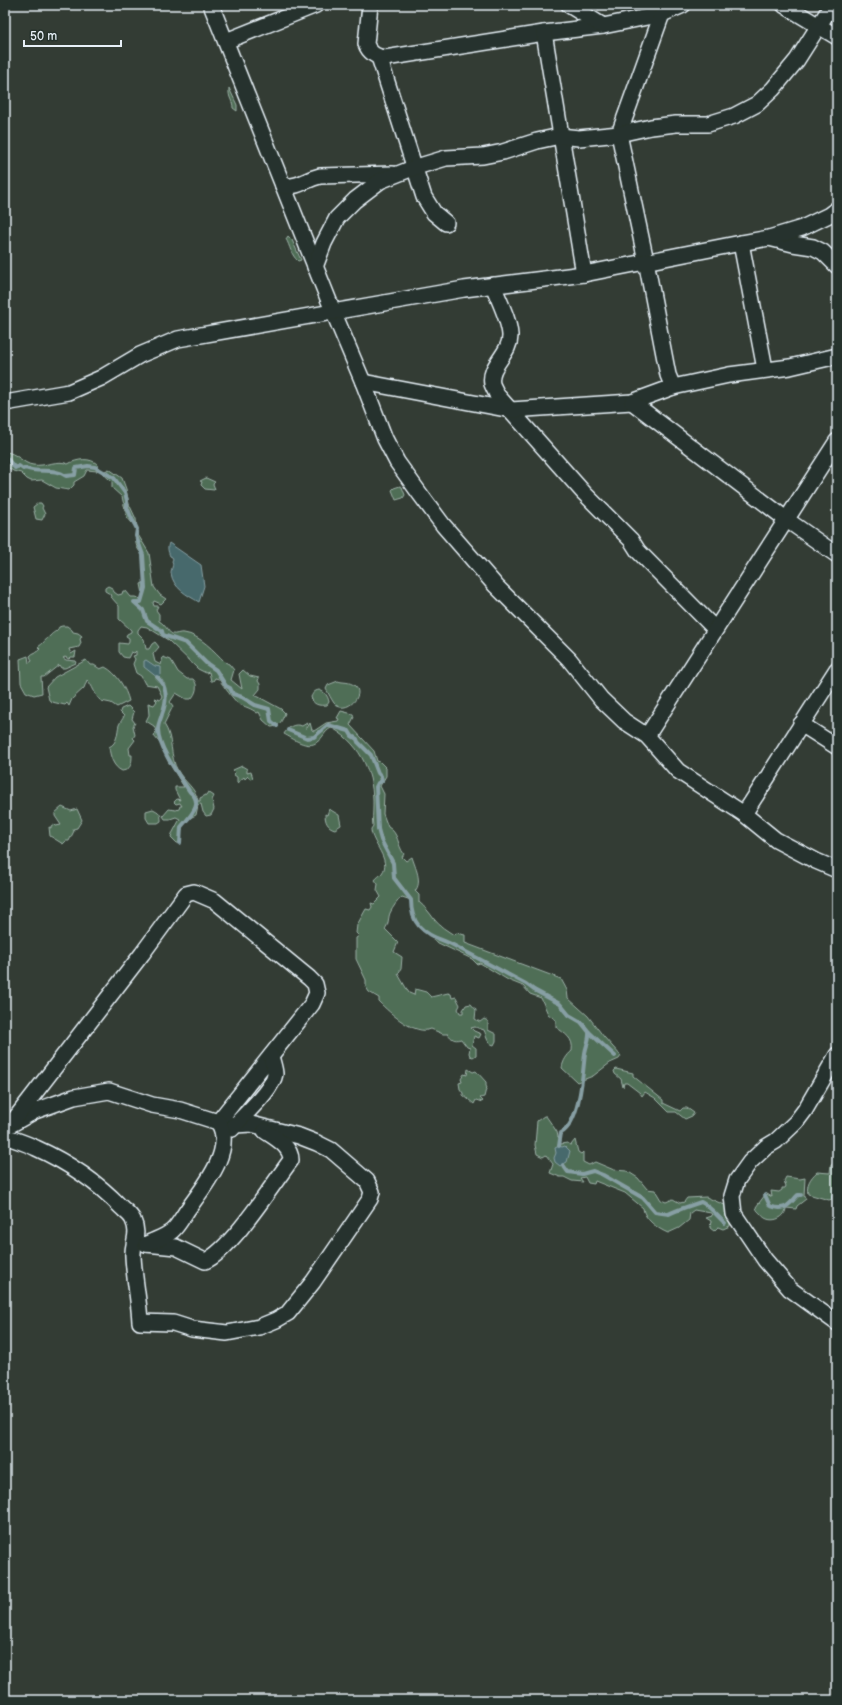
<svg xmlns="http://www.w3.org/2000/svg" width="842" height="1705" viewBox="0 0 842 1705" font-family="'Balsamiq Sans',sans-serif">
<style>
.green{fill:#506e56;stroke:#9cb0a7}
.water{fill:#46696c;stroke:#879fa4}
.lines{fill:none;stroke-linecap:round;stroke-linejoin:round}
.stream{stroke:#879fa4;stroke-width:4}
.minor-casing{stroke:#e8f1f8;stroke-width:18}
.minor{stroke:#26332d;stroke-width:15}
</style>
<rect width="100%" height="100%" fill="#333c34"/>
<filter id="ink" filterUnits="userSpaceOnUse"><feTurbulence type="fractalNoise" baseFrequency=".025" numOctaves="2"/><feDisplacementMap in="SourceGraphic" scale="8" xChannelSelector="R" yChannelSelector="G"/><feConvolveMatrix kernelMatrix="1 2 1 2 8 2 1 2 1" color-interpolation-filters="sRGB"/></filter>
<g filter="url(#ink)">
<g class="green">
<path d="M229,88L237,105V111L233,108C233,100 228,99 229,88Z"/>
<path d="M288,236L292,240L301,260L298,261C291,255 290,246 286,239Z"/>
<path d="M5,452C16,452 23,464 33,465C45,467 58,459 68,464C77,459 91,457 98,465L97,471L87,470L84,476L74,482V485L69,490L56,488L42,480L31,481L27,479L21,473L13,471L9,468L5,469Z"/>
<path d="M109,469L122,478L126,489L129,504L136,519L137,529L127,517L122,497L112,488V482C109,478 105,477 103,472Z"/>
<path d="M206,478L215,482L213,484L215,489L214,490L205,489L201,485L202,482L200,481Z"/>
<path d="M400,486L402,487L405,495L403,498L396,500L392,490L394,488Z"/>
<path d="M38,503H41L43,506L42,508L45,514L42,520L36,519L33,507Z"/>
<path d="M137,533L149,553L154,587L160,595L166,599L161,604L154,601L153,603L154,606H158L156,610L159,614V621C165,624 168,632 172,634C175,635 180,632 184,633C200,635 214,651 225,662L229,664L234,670L231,680L242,689L239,674L243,670L250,676L259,678L258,681L260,684V689L255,695L281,709L285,713C282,720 280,727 271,727L263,720L259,712L257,713C251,708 245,707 239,704C236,703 221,683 219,679L215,678L213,681H211L209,672L206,673L198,669L168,640L147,627L141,626L138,630V633L144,639L146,649H149L152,644L155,642L159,647L153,654L155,662L161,665L163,657L171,660L178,672L187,679H193C199,685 196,694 191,699H186L176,693L170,702L173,706L164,724C174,739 169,756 178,771C184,782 196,788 198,801H200V798L206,795L208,792L214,796L212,800L214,809L211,815L206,816L203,812L201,804L198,805L196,815C179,823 183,825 180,843H177L171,837L172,834L180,819L176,817L170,819H165L163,816L169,809L176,810L179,809L180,806H182L180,803L176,804L174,802L177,799L180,800L175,790V787H184L168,761L163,747L154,736L156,731L154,726L146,721L149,715L148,703L154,705L157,701L154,698L160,700L162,696L157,686L145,684L141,676L136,673L133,664L135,659L133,656L136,655V651L134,653L131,652L128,658L123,657L119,652V643L128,644L129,642V638L126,636L127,634L131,632V630L119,619V606L111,597L110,594L105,591V588L108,586L112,588L114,592L118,595L122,594L123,591H126L131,597H135L141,599L143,594L141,584L145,582L143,555C136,549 134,541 137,533Z"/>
<path d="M62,626H67L72,630L73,632L78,633L82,636L80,639L81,643L79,647L69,649L71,654L76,651L75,657H71L69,659L65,657L63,658L66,660L75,661L76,663L65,668H61L59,665L44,677H41L42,693L34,695L26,692L21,683L20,659L28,656L29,663L32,661L30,656C33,652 37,653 40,649L38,647C43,644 46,639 50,636C53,632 57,632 59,627Z"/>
<path d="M86,660L90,665H94L100,669L105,667C117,673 126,689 129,701L117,707L111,703L101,701C94,695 93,685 87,680L84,688L72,699L69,706L67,703L65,705L52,702L49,700L46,687L55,677Z"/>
<path d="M338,681C343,683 349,681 355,686C366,696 344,716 334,703C331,699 329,694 326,689L328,685Z"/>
<path d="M319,690C325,692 328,696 329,702L327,705C319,706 313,705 311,697C313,693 314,691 319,690Z"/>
<path d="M128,706L134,712L132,719L135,723L133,726L135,735L133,738L135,740L129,748L130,755H132C132,763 131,770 122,771C113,767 110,756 109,747C118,743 117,732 119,725C120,722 123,719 124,716L120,712L121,709Z"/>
<path d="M341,711L353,714L354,717L350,725L374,751L377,761L380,762L386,768V776L380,786L384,794L383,814L388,827C399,833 397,845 404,854L402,857L406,861L412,857C415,867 423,882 415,891L419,895V902C425,907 429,912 434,919C439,926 448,931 454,935L456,933L465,935V943L561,979L567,990L568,998L588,1016L604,1037L621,1056L619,1059L610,1063L593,1076L577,1082L562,1068C563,1061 567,1055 572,1051C574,1038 565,1034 556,1027V1020L548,1014L541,998L530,994L523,986L508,980L480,963L477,964L472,959L434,941C432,936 428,935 425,932C415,923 411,913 411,900L402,897C397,901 393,907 390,913C388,918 389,924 385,929L398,942L394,952L402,957L401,969L398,974L409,993L414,995L415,989L426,992L431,997L448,993L451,994L452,998L456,997L460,1005L458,1009L460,1013H463V1010L466,1005L471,1004L476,1010L475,1019L480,1022L484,1019L488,1021V1030L496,1034V1041L494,1045C486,1043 487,1036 484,1030L475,1027L471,1028L474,1031L481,1034L479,1038L474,1036L472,1045L476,1048V1055L473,1057L470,1056L469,1053L470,1048L467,1047L461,1039C454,1041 452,1039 448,1034H443L431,1029C415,1036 390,1013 379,1002V998L369,992L366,987V980L356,959V938L359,936L356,933L357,925L366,909L370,910L372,907L371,903L374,904L381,897L377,890L378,884L375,880C377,877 380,876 382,873C392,860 371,843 371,829L373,826C372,819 373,814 373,807C374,775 362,746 334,729L331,728C324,732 323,738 317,742C308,750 292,738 284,734C288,727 294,723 302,726L307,723L306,728H307L310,723L312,730L314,731L326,723L338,721L339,719L337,718Z"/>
<path d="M242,766L247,769V773L251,772L253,778L250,779L248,776L245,779L244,777L237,783V777L234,775L235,772L233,770Z"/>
<path d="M62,807L71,811L77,809L82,820L77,828L73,829L74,831L69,841H66L63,844L50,836L49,827L51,828V826L54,824L56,826L61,825L55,816V813Z"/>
<path d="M153,809C159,812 161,813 161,821L158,823H149L146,818V811Z"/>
<path d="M329,809L339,815L341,825L335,829C327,827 325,821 325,814L327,815Z"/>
<path d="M468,1069L473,1072L476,1071L486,1082V1086L487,1088L486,1089L484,1097L480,1098L483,1101L482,1102L476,1100L474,1104L463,1095V1093L460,1089L459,1083L462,1082L461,1079L464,1074L467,1075Z"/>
<path d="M616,1069L633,1073V1076L663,1100V1103L680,1111L683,1108H687L694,1113L692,1116L685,1119L676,1112H669L655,1098L645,1092L642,1096L640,1093L627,1083H624L623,1087L621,1079L615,1074L614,1071Z"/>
<path d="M544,1116H546L557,1132L558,1137L559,1138L560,1136V1142L561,1144L567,1143L571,1145L575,1140L578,1152L581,1154L583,1152V1162L589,1165L595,1162L614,1170L627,1171L638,1178L647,1189L655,1190L661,1200L666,1202L673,1199L680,1203L684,1202L687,1198L706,1197L727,1206L725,1214L730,1219V1226L723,1229L718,1227L714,1231L710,1228L711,1221L706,1218L712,1216L711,1213L694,1210L690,1213L689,1220L679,1228L668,1233C658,1229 644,1219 643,1208L625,1193L595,1181L594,1184L588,1183L585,1177L580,1178L583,1182L572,1181L564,1177H560L550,1173L553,1164L546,1155L543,1157L537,1154L535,1145L537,1121Z"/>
<path d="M835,1163H837V1203L832,1199L829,1200L808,1194C806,1185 810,1178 817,1172L830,1173L831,1164Z"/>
<path d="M786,1177L800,1179L805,1178L804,1196L806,1199L797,1206L796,1209L786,1208C786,1219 768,1225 761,1214C758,1211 757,1211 756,1207L765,1195L767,1194L772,1197L771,1191L779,1192L782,1190V1188H785L786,1186L784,1181Z"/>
</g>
<g class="water">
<path d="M169,543L201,565L204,586L199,602C187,595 173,588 171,573C171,568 174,566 172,561L173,559L172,557L170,556C168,551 167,548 169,543Z"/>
<path d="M146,660L155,666L161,667V675L158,678L144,667V661Z"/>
<path d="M559,1146L562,1147L565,1146L570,1151L567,1162L560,1166L555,1162L554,1158L556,1153L555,1148Z"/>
</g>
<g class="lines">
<g class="stream">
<path d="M5,456L15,468L19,466L23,469L25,468C38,474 54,467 66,476L75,475L76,468L88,466L95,467L114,478L125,493L127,501V507L131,517L137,529L136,536L143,555L145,588L141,602H134L143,610L147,621L162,631L163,635L186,643L206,663L216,670L226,686L230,688L233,694L242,697L255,705L269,709L271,721L277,726"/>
<path d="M157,677C168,686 167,701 162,714C161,719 158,723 158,729C158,748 180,777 190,792C205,804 189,817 181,827L180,843"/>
<path d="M288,730L307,738L314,737L328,725L349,731L352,736L357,739L358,742L371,755L378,773L381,776L382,781L378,783L376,787L378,829L381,840L393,863L394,878L411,900C411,909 412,918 419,926C430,938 440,938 453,945C477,958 502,971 526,984L534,990L560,1004L569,1015L581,1022L589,1032L615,1056"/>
<path d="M559,1146L561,1133C580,1123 583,1072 585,1053C586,1046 590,1039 589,1032"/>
<path d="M563,1165L568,1172L582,1174L593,1171L603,1175L643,1198L655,1212L669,1214C674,1211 695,1204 701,1202C711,1207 717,1216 725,1223"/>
<path d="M765,1195L770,1206C786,1212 789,1204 798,1195H801"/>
<path d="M833,1197L837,1191"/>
</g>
<defs>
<g id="minor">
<path d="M211,5L333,311L363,382L385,439L397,462L420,494L443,525L496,586L569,659L601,699L624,721L647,736L678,771L744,814L776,840L816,861L837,870"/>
<path d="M370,5L366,44C369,53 377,57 385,58L544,33L603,26"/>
<path d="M569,5L603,26L662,14L683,5"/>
<path d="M784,5L837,37"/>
<path d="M662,14L619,134L646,261L668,375L673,387"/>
<path d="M544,33L584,274"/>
<path d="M226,41L316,5"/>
<path d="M379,57L424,197L434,213L446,223"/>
<path d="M283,186C301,187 304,180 320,176L393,174"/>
<path d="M769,238L793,244L813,247L823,252L837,266"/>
<path d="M741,243L765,369"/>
<path d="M315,267L324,243L337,218L355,200L380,181L413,168L446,158L483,156L503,152L537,141L560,136L579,138L619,134L651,127L676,124H708L734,116L757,104L773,89L797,60L832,5"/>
<path d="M493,285C499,301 509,319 510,335C511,354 488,365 492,384C493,387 496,392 497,395L584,493L631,540L638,551L715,629"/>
<path d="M363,382L511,410L632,402L673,387L729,375L790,367L837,356"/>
<path d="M632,402L787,520L837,555"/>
<path d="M5,403L69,392L101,378L140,355L178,339L464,289L584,274L741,243L769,238L802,228L829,215L837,209"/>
<path d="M801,724L837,747"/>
<path d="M647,736L837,441"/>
<path d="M744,814L837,669"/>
<path d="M837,1055L805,1110L796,1122L776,1141L766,1147L750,1162L737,1180L732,1196L734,1214L765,1260L790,1289L837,1323"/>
<path d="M5,1119L12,1124L35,1111L74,1097L109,1091L152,1105L180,1110L218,1122L235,1125L251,1124L299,1136L317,1143L331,1150L367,1181L372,1192L370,1199L313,1282L288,1313L276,1320L259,1327L227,1333L192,1329L173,1323L140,1322C139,1300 134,1278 133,1256C132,1242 140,1235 133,1220C131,1215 125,1211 121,1207C98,1183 67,1162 36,1148C26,1143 15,1140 5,1136"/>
<path d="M14,1120L142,954L186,894L194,892L215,901L309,978L315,984L317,993L312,1004L218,1122"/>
<path d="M232,1129C243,1115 272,1091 275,1074C275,1069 272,1061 271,1056"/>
<path d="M146,1244L176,1247L205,1261C231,1250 272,1185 291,1160C291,1146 275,1138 265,1131"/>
<path d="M147,1244C154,1240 165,1237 172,1231C178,1226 183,1216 188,1209C203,1188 236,1149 218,1122"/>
</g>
</defs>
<use href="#minor" class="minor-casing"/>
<use href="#minor" class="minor"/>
</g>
</g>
<rect width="842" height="1705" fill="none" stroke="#26332d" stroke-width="20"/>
<rect x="10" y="10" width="822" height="1685" fill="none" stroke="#e8f1f8" stroke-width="1.5" filter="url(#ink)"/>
<path d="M24 40v6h97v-6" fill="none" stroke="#e8f1f8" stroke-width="2"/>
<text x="30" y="40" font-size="12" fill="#e8f1f8" stroke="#26332d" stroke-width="3" paint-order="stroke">50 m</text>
</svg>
